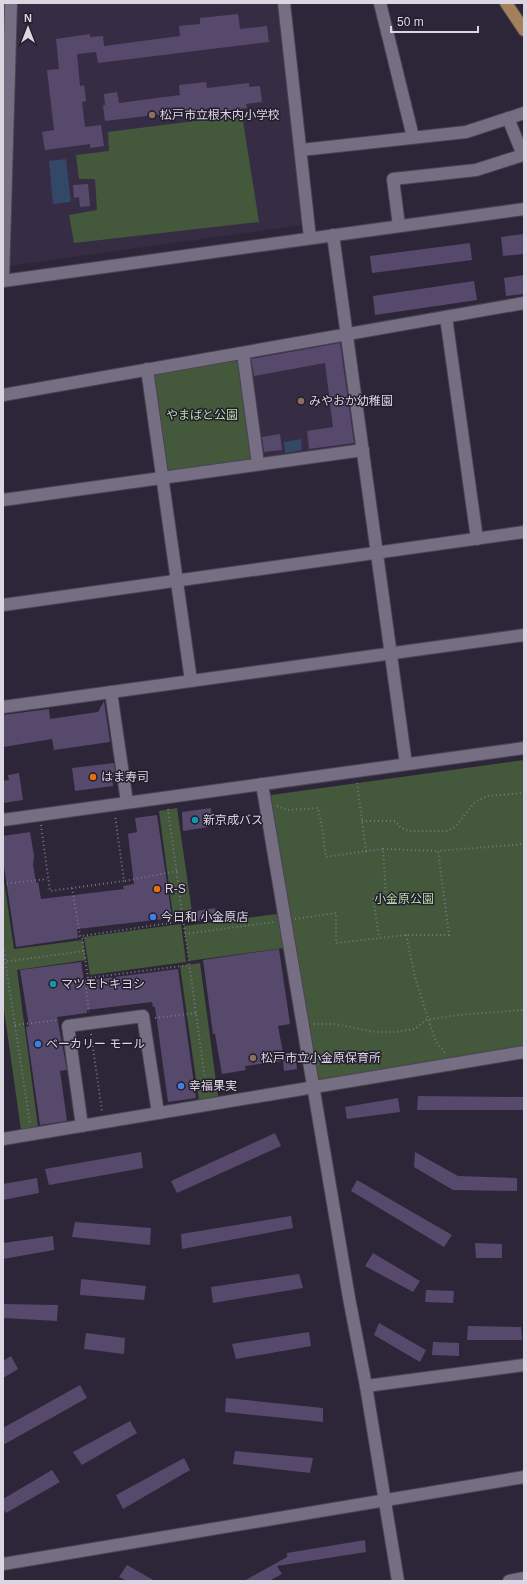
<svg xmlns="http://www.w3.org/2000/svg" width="527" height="1584" viewBox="0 0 527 1584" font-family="Helvetica,'Noto Sans JP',sans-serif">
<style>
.built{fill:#362c44}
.green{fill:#44593b}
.water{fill:#334767}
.building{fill:#57496c}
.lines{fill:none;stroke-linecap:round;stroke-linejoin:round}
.minor-casing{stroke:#494352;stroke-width:14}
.major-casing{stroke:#494352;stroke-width:14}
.path{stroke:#7b7584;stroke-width:2;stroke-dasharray:1 3;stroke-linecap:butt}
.minor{stroke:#766e83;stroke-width:12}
.major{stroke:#a4815c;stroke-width:12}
.education-dot{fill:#8d6e63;stroke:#241d2e;stroke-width:1.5}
.food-dot{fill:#e8710a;stroke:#241d2e;stroke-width:1.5}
.culture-dot{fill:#0f9aa8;stroke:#241d2e;stroke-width:1.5}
.shop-dot{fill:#3f7fe0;stroke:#241d2e;stroke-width:1.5}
.labels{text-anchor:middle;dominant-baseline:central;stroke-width:3;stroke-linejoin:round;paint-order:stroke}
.poi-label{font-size:12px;fill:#dbd7e2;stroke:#241d2e;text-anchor:start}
.park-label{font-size:12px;fill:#b6dfa4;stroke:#241d2e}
</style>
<rect width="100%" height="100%" fill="#2d2638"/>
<g class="built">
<path d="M18,3H278L302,225L8,266Z"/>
<path d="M340,341L342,343L355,442L353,446L264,457L259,454L246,360L250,357Z"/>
</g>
<g class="green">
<path d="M242,115L259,222L74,243L69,215L97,210L95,179H79L76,155L109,151L108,132Z"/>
<path d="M236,359L239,362L252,455L249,460L170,471L166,468L153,376L156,372Z"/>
<path d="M524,760V1052L313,1088L264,796Z"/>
<path d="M177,808L193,919L174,923L159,811Z"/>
<path d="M3,874L14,949L83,940L86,960L17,970L38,1127L21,1130L3,1003Z"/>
<path d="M277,914L284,948L189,961L184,926Z"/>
<path d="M181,924L186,962L90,975L84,937Z"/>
<path d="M200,963L218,1096L199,1101L180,966Z"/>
</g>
<g class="water">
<path d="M66,159L71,202L53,204L49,161Z"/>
<path d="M301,439L302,450L285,453L284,442Z"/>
</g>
<g class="building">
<path d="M238,14L240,29L267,26L269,42L98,63L96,52L77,54L80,86L84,85L86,101L82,102L85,127L101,125L104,146L90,148V144L45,150L42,132L54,130L47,70L59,69L56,39L90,34V37L103,36L104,46L180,36L179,26L200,24V18Z"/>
<path d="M206,82L207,88L249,83V87L260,86L262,102L246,104L247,108L214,112L213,108L105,121L103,105H105L104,94L117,92L119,103L180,95L179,85Z"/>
<path d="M88,184L90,206L80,207L79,197L74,198L73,185Z"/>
<path d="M524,234V254L503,256L501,237Z"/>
<path d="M470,243L472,260L372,273L370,256Z"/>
<path d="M524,275V294L506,296L504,278Z"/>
<path d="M474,281L477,300L375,315L373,296Z"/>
<path d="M340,343L354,443L309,449L307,431L333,427L325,363L254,376L251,359Z"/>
<path d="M280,434L282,450L264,452L262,437Z"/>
<path d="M104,701L110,742L54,750L52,739L3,747V715L49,709L50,719L98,712Z"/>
<path d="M114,763L116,777H112L113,786L75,791L72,768Z"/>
<path d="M19,773L23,800L3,803V781L9,780L8,775Z"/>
<path d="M211,808L212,818H207L208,827L183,831L182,812Z"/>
<path d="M157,815L172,918L77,929L78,938L16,947L3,860V836L30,832L34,856L33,865L36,883L38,882L41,899L124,889L123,886L134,884L128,834L137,832L135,818Z"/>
<path d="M215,908L217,918L198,921L196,911Z"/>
<path d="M279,949L290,1024L278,1026L283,1053L295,1052L297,1069L284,1071L283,1061L245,1066L246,1070L222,1074L215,1034H213L203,960Z"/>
<path d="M81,962L84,981L178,969L196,1098L168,1102L155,1007H153L152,1002L87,1010V1013L57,1017L67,1070L60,1071L67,1121L40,1125L26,1027L29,1026L20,970Z"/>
<path d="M418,1096L523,1097V1110H417Z"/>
<path d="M398,1098L400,1112L347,1119L345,1107Z"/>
<path d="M275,1133L281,1146L177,1193L171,1181Z"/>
<path d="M141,1152L143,1168L49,1185L45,1169Z"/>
<path d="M415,1152L458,1176L517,1178V1191L453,1190L414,1167Z"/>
<path d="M37,1178L39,1193L3,1200V1184Z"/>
<path d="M357,1180L452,1235L444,1247L351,1191Z"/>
<path d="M291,1216L293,1228L182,1249L181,1234Z"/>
<path d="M75,1222L151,1228L150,1245L72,1237Z"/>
<path d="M53,1236L54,1250L3,1259V1243Z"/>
<path d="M475,1243L502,1244V1258H476Z"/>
<path d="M373,1253L420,1281L413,1292L365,1266Z"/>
<path d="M299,1274L303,1288L213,1303L211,1287Z"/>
<path d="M81,1279L146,1286L144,1300L80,1295Z"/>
<path d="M426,1290L454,1291L453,1303L425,1302Z"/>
<path d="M3,1304L58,1305L57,1321L3,1318Z"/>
<path d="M379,1323L426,1350L420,1362L374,1335Z"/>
<path d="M468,1326L521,1327L522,1340H467Z"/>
<path d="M309,1332L311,1346L236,1359L232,1344Z"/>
<path d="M86,1333L125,1338L124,1354L84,1349Z"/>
<path d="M433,1342L459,1343V1356L432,1355Z"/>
<path d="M11,1356L18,1369L3,1378V1361Z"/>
<path d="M80,1385L87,1398L3,1445V1428Z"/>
<path d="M226,1398L323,1408V1422L225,1412Z"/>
<path d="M130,1421L137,1433L82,1465L73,1452Z"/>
<path d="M235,1451L313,1458L310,1473L233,1464Z"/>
<path d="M184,1458L190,1470L123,1509L116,1495Z"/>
<path d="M52,1470L60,1482L6,1513L3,1508V1499Z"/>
<path d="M365,1540L366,1552L277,1566L282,1574L269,1581H244L287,1557V1553Z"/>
<path d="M127,1565L155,1581H127L119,1577Z"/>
</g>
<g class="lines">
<defs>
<g id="minor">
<path d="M284,3L310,238"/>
<path d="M380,3L413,137"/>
<path d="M301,150L466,132L524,113"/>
<path d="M399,226L393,179L476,170L523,155L508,118"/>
<path d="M333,235L406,764"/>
<path d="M3,281L524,209"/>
<path d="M3,281L11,3"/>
<path d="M446,317L477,539"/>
<path d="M243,353L258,464"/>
<path d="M147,369L191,681"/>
<path d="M3,395L524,303"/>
<path d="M3,500L363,450"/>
<path d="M3,605L524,532"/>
<path d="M111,692L127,802"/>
<path d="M3,707L524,635"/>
<path d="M262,784L349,1298L366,1386L398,1581"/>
<path d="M3,820L524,748"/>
<path d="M82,1126L68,1026L143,1016L158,1113"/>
<path d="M3,1139L524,1052"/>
<path d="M366,1386L524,1365"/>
<path d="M3,1564L524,1477"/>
<path d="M509,1581L524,1578"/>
</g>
<path id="major" d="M506,3L524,30"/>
</defs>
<use href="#minor" class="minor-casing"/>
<use href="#major" class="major-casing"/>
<g class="path">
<path d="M357,783L366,851L383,849L386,897H373L379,938"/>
<path d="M277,806L287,810L318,808L322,827L326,857L367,851"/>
<path d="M168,809L207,1094"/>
<path d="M362,821H395L400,827L408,831H447L455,827L475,802L487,796L524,793"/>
<path d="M41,825L50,891L124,881L115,815"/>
<path d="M383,849L438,851"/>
<path d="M125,881L177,871"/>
<path d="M3,884L47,879"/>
<path d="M72,888L80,936H82"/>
<path d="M295,919L336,913V943L406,935H449L438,851L524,844"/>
<path d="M185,934L273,922"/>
<path d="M406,935L415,977L433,1034L436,1042L446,1054"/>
<path d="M3,947L30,1124"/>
<path d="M84,951L82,936L183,921"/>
<path d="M3,962L84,951L88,978L189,965"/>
<path d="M88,978L85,979L89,1012"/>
<path d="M155,1018L196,1013"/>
<path d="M314,1024H335L375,1032H395L415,1029L426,1020L457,1015L524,1010"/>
<path d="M15,1025L59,1020"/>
<path d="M91,1034L102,1111"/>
</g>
<use href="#minor" class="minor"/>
<use href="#major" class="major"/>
</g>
<g class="education-dot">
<circle cx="152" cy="115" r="4"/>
<circle cx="301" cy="401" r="4"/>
<circle cx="253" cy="1058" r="4"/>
</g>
<g class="food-dot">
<circle cx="93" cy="777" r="4"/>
<circle cx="157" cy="889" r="4"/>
</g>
<g class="culture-dot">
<circle cx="195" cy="820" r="4"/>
<circle cx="53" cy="984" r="4"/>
</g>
<g class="shop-dot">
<circle cx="153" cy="917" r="4"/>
<circle cx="38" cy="1044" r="4"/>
<circle cx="181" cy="1086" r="4"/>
</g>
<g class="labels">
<g class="poi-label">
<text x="160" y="115">松戸市立根木内小学校</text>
<text x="309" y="401">みやおか幼稚園</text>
<text x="101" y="777">はま寿司</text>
<text x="203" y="820">新京成バス</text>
<text x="165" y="889">R-S</text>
<text x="161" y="917">今日和 小金原店</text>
<text x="61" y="984">マツモトキヨシ</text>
<text x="46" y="1044">ベーカリー モール</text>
<text x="261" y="1058">松戸市立小金原保育所</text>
<text x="189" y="1086">幸福果実</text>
</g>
<g class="park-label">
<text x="202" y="415">やまばと公園</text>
<text x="404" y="899">小金原公園</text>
</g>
</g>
<rect width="527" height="1584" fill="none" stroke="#dbd7e2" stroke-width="8"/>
<g transform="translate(28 28)" stroke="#241d2e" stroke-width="3" paint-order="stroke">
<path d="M0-3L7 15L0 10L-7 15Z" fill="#dbd7e2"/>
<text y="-6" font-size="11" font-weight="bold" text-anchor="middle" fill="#dbd7e2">N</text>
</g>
<path d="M391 26v6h87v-6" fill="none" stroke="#dbd7e2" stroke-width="2"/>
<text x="397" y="26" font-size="12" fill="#dbd7e2" stroke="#241d2e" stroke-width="3" paint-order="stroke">50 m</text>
</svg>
